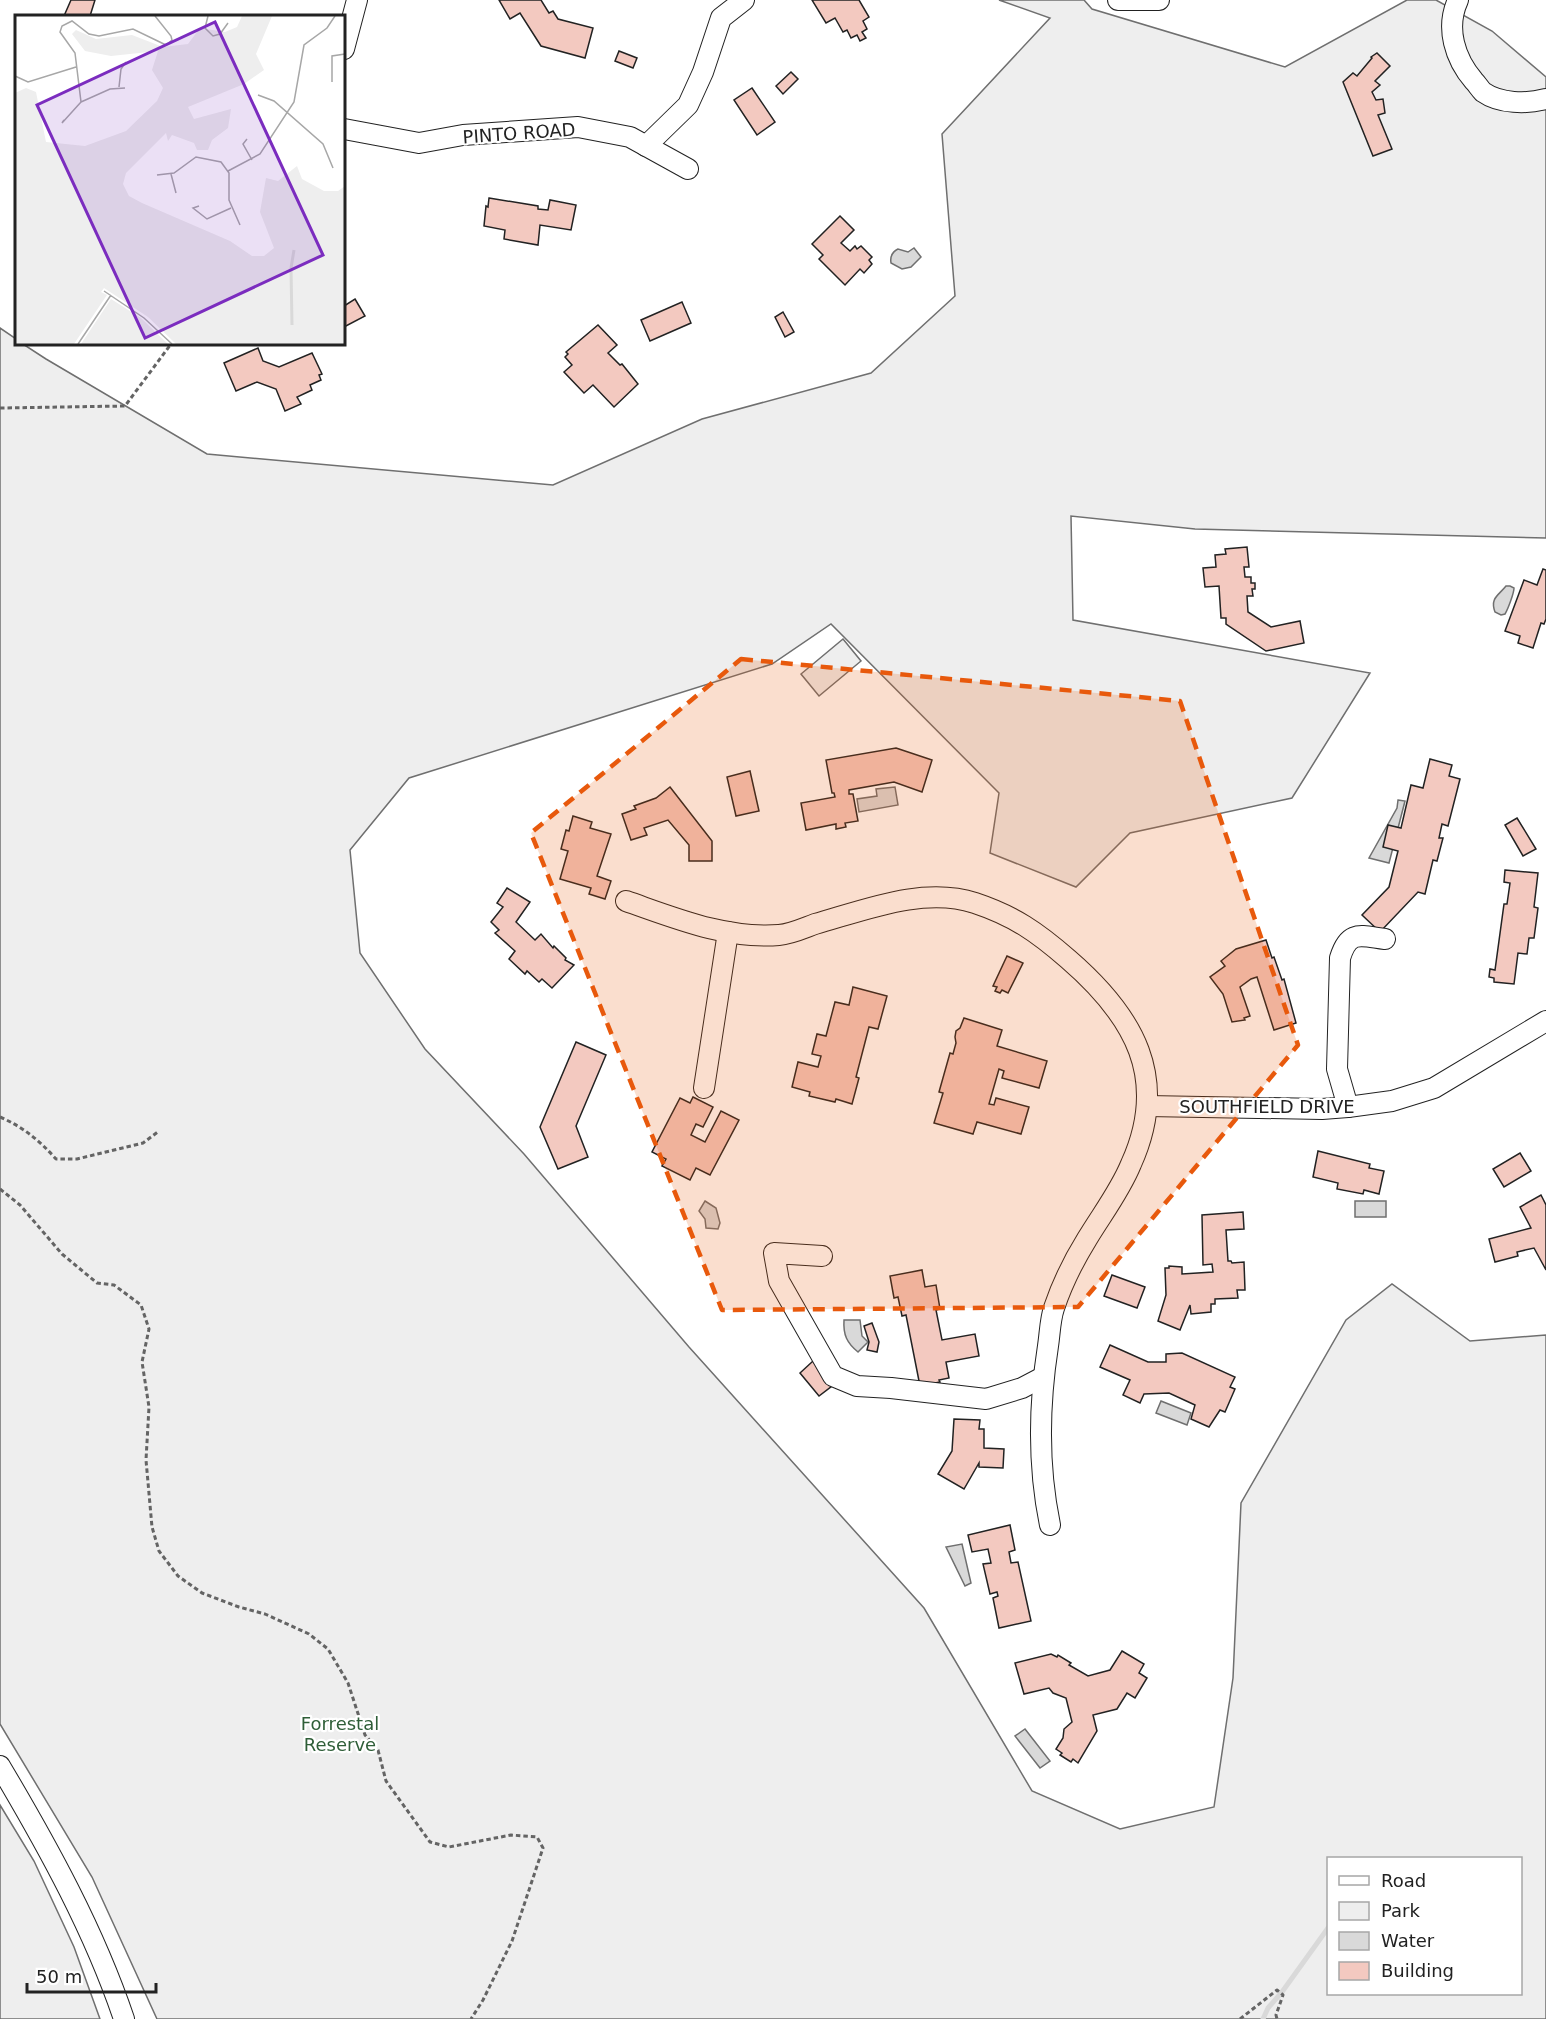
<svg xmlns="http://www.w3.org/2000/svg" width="1546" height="2019" viewBox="0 0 1546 2019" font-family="'DejaVu Sans',sans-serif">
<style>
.green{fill:#eee;stroke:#6f6f6f;stroke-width:1.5;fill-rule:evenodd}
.water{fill:#d9d9d9;stroke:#6f6f6f;stroke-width:1.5}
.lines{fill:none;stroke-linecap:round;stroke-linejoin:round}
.stream{stroke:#d9d9d9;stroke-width:5}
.building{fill:#f3c9c0;stroke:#222;stroke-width:1.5}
.minor-casing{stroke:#222;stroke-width:22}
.path{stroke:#646464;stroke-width:3;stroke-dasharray:4.5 3;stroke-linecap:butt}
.minor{stroke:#fff;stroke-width:20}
.marked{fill:#e8590c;fill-opacity:0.2;stroke:#e8590c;stroke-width:4.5;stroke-dasharray:12 8;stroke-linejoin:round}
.labels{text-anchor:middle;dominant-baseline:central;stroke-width:4.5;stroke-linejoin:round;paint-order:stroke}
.street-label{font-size:18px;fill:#222;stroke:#fff}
.park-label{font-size:18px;fill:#2f5e38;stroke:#fff}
.inset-river{fill:none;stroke:#d9d9d9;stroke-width:3}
.inset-road{fill:none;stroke:#a7a7a7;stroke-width:1.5}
.view{fill:#7b2cbf;fill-opacity:0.15;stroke:#7b2cbf;stroke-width:3}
.inset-edge{fill:none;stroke:#222;stroke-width:3}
</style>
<rect width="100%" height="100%" fill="#fff"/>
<g class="green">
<path d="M999,0H1084L1092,9L1285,67L1407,0H1436L1492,31L1546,77V538L1195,529L1071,516L1073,620L1370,673L1292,798L1130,833L1076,887L990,853L999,793L831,624L772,664L409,778L350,850L360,953L425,1049L524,1154L689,1347L924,1608L1032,1791L1120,1829L1214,1807L1233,1678L1241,1503L1346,1320L1392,1284L1470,1341L1546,1335V2019H157L92,1877L0,1724V328L16,339V344H23L46,359L207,454L553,485L702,419L871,373L955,296L942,134L1050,18ZM1328,1858H1520V1994H1328Z"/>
<path d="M843,639L861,661L819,696L801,674Z"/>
<path d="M0,1805L34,1861L74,1947L100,2019H0Z"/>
</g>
<g class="water">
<path d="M914,248L921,257L911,267L902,269L891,263C890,257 892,252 898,249L908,252Z"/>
<path d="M1506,586H1510L1514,588C1514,593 1508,609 1505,614L1501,615L1495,612C1490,598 1498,596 1506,586Z"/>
<path d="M895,787L898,805L859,812L857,799L877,796L876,789Z"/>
<path d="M1398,800L1405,801L1389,863L1369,858L1397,808Z"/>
<path d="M705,1201L716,1208L720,1223L718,1229L706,1228L705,1219L699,1211Z"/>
<rect x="1355" y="1201" width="31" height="16"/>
<path d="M844,1320H860L862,1336L868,1342L858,1352C847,1343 843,1335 844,1320Z"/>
<path d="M1161,1401L1191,1413L1187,1425L1156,1413Z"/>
<path d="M962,1544L971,1583L965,1586L946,1547Z"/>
<path d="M1025,1729L1050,1761L1040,1768L1015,1736Z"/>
</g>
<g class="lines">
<path class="stream" d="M1263,2019L1268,2008L1282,1992L1328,1928"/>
</g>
<g class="building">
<path d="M71,0H95L90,16H64Z"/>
<path d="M499,0H541L549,13L553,11L558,19L593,28L585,58L541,46L520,13L510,19Z"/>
<path d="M812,0H859L869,17L863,21L867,29L862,32L866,38L860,41L857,35L851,38L847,30L843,32L835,18L826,23Z"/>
<path d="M619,51L637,58L633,68L615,61Z"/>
<path d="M1377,53L1390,66L1375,81L1380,85L1372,92L1376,100L1383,99L1385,113L1378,115L1392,149L1373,156L1343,82L1353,73L1357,76L1372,58L1371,57Z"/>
<path d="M791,72L798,79L783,94L776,86Z"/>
<path d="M752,88L775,122L757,135L734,100Z"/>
<path d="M489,198L538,206V209L548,210L550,200L576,205L571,230L540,225L538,245L504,239L505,230L484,226L486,206L488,207Z"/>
<path d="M840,216L854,230L841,243L850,251L855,246L857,249L861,246L872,257L869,260L872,264L864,273L860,269L845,285L819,259L823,255L812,244Z"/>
<path d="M355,299L365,316L344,327V306Z"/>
<path d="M682,302L691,323L650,341L641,320Z"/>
<path d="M783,312L794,332L785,337L775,317Z"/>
<path d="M598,325L617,345L608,353L620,365L622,364L638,384L614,407L593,385L584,393L564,372L572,365L565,357L568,354L566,352Z"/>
<path d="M258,348L263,361L279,367L312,353L322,374L319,375L321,380L310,385L312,390L297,397L301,404L285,411L276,389L257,382L236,391L224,363Z"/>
<path d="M1247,547L1249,567H1244L1245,577H1251V583H1255V589H1252L1253,596H1247L1248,612L1271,627L1300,621L1304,643L1266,651L1226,624V618H1221L1219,586L1205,587L1203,568L1216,567L1215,555L1226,554L1225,549Z"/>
<path d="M1543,569L1546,570V619L1544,624L1541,623L1533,648L1518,643L1520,636L1505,631L1524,580L1537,585Z"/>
<path d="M896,748L932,760L922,792L894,782L849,790V794H853L858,821L845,823L846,827L836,829V824L806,830L801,803L835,797L834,793H832L826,760Z"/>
<path d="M1430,759L1452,765L1449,776L1460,779L1448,826L1442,824L1439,838H1443L1437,861L1433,860L1425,894L1418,892L1380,932L1362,915L1389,887L1398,851L1383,847L1388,825L1401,828L1411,785L1423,788Z"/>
<path d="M750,771L759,811L736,816L727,777Z"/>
<path d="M670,787L712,841V861H689V845L668,820L644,828L647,835L631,840L622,814L636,809L634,806L656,798Z"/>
<path d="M573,816L592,822L590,828L611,834L597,876L611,881L605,899L589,894L591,888L560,879L568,851L561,849L566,830L569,831Z"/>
<path d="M1517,818L1536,849L1523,856L1505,825Z"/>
<path d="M1505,870L1538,873L1534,907L1538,908L1534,938H1529L1527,954L1518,953L1514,984L1494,982V978L1489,977L1490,969L1495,970L1504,904H1507L1510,883L1504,882Z"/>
<path d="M507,888L530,902L516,922L535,940L541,934L553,948L554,946L566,958L565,960L574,965L552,988L542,979L539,982L527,971L525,974L509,959L515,951L495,933L499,930L491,922L503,907L497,903Z"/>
<path d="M1266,940L1272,958L1274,957L1282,980L1284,979L1296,1023L1274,1030L1257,977L1251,979L1240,987L1250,1016L1244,1018L1245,1020L1232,1022L1223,994L1210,977L1225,966L1221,961L1236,949Z"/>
<path d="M1007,956L1023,963L1008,993L1002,990L1000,993L995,991L997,987L993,986Z"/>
<path d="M853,987L887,996L878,1029L869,1027L856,1077L859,1078L852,1104L836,1099L835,1102L809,1096L810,1092L792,1087L798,1062L818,1067L821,1056L812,1054L817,1034L826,1036L835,1002L849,1005Z"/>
<path d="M964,1018L1002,1030L997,1046L1047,1061L1039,1088L1002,1078L1004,1071L999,1069L989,1104L994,1105L996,1098L1029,1107L1021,1134L977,1122L973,1134L934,1123L943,1093L939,1092L950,1053L953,1054L956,1043L955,1037L956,1031L960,1028Z"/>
<path d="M576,1042L606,1055L576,1126L588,1157L558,1169L540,1127Z"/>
<path d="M693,1097L713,1107L703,1127L696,1124L691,1135L705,1142L721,1111L739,1120L710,1175L696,1168L690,1180L662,1166L666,1159L652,1152L680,1098L690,1103Z"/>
<path d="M1318,1151L1370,1164L1369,1168L1384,1171L1379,1194L1364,1190L1363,1194L1337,1189L1338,1183L1313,1177Z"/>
<path d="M1520,1153L1531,1171L1504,1187L1493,1169Z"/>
<path d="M1541,1195L1546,1205V1270L1534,1248L1517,1252L1518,1256L1495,1262L1489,1239L1531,1228L1520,1207Z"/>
<path d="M1243,1212L1244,1229L1226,1230L1228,1261H1231L1232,1263L1244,1262L1245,1290H1237L1238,1298L1215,1299V1304H1211V1312L1191,1314L1190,1305L1180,1330L1158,1321L1166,1295L1165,1268H1169V1266L1182,1267V1274L1213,1272L1212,1264L1203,1265L1202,1215Z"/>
<path d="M922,1270L925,1287L936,1285L940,1309L936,1310L942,1340L975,1334L979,1356L946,1362L949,1378L939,1380L940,1382L920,1386L906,1315L902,1316L898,1297L894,1298L890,1276Z"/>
<path d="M1112,1275L1145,1287L1137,1308L1104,1296Z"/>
<path d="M872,1323L879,1342L877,1352L867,1350L869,1342L864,1326Z"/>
<path d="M1110,1345L1148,1362H1166V1354L1182,1353L1235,1377L1230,1387L1235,1389L1225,1412L1220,1410L1209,1427L1191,1419L1195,1405L1169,1393L1144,1394L1140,1403L1123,1395L1130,1380L1100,1367Z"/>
<path d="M813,1361L832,1386L819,1396L800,1373Z"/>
<path d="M954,1419L980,1420L979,1429H984V1448L1004,1449L1003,1468L979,1467V1463L964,1489L938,1474L952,1451Z"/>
<path d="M1010,1525L1015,1550L1009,1552L1011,1563L1018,1562L1031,1621L999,1628L993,1598L998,1596L997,1592L990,1594L983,1564L991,1563L988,1549L972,1552L968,1535Z"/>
<path d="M1122,1651L1144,1664L1139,1673L1147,1678L1135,1698L1127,1693L1117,1709L1093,1715L1097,1731L1078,1763L1073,1759L1071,1762L1060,1755L1062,1753L1056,1749L1063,1738L1064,1729L1072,1722L1066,1698L1053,1693L1049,1688L1024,1694L1015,1663L1051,1654L1057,1657L1058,1655L1071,1663L1069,1665L1088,1676L1110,1670Z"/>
</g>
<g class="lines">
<defs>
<g id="minor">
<path d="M1118,0H1159"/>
<path d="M1458,0C1445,28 1455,59 1474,81C1477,84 1480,89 1483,92C1500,104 1527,104 1546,99"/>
<path d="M344,49L357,0"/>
<path d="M344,129L419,143L463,135L578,127L630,137L688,169"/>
<path d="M646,146L688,105L703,72L721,18L744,0"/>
<path d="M626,901C675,918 725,939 779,935C791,934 804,928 815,924C865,910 924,886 975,903C1014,916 1037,932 1068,959C1134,1016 1170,1078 1131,1164C1120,1191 1102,1214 1087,1239C1074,1260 1062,1284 1054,1308C1050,1320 1050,1333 1048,1346C1039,1404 1038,1467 1050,1525"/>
<path d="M704,1088L728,932"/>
<path d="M1147,1106L1322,1109L1348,1107L1392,1101L1434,1088L1546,1021"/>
<path d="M1348,1107L1337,1069L1340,958C1349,929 1361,936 1385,939"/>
<path d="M822,1256L774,1253L779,1281L833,1376L857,1386L891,1388L986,1399L1022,1388L1043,1377"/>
<path d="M0,1766C48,1847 94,1930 124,2019"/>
</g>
</defs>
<use href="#minor" class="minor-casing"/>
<g class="path">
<path d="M0,408L125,406L171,344"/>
<path d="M0,1117C23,1127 39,1140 56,1159H77L143,1143L159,1131"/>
<path d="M0,1189L20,1205L62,1254L97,1283L114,1285L141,1305L149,1329L142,1362L149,1407L146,1460L152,1527L159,1551L178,1576L202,1593L239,1607L265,1614L309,1634L328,1649L348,1683L365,1735L378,1750L386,1781L430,1842L449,1847L511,1835L537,1837L543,1848L512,1941L483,2000L471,2019"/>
<path d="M1240,2019L1277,1990L1283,1995L1276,2015L1277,2019"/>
</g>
<use href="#minor" class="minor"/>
</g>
<path class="marked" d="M741,659L1180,701L1298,1045L1078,1307L722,1310L531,833Z"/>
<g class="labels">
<g class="street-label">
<text transform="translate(519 133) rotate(-4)">PINTO ROAD</text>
<text x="1267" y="1106">SOUTHFIELD DRIVE</text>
</g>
<g class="park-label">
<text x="340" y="1723">Forrestal<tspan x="340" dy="21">Reserve</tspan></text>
</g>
</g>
<g transform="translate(15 15)">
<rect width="330" height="330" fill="#fff"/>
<path d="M227,1H257L241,39L249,55L229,69L173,92L179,104L216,94L213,113L197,125L193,135H182L179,128L157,120L153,126L151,118L111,158L108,169L114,181L127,188L215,226L237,241H249L259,233L245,197L251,163L263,166L282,151L287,164L309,176H323L330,171V329H161L133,302L89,273L86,277L92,280L59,329H0V78L11,73L21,77L31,127L70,131L111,116L142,86L148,73L137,55L143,36L96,41L70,36L57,19L61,15L81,24L117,20L148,32L173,29L185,13L210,17L222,12ZM96,284L126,303L153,329H66Z" fill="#eee"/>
<path class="inset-river" d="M277,310L276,253L279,235"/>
<path class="inset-road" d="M193,1L190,13L198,21L205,19L213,8M0,61L13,67L61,52M317,67V41L330,39M104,72L106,54L111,47M243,80L259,86L308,129L318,153M66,87L95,74L110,73M49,105L47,108L66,87L60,38L45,17L47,11L57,6L74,19L84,21L118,14L151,30L157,25L156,21L140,1M232,124L228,129L237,145M213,156L245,139L279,87L289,30L312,13L320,1M156,159L161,178M142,160L159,158L181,142L206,147L214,158V185L225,210M184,191L178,193L192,204L216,193M89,276L129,303L157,329M63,329L96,280"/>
<path class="view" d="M200,7L308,240L130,323L22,90Z"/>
<rect width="330" height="330" class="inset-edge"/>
</g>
<rect x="1327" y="1857" width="195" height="138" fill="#ffffff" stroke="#a7a7a7" stroke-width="1.5"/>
<rect x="1339" y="1876" width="30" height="9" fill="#ffffff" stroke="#a7a7a7" stroke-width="1.5"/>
<text x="1381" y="1887" font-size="18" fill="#222222">Road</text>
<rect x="1339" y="1902" width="30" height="18" fill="#eeeeee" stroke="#a7a7a7" stroke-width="1.5"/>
<text x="1381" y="1917" font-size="18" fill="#222222">Park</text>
<rect x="1339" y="1932" width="30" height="18" fill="#d9d9d9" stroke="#a7a7a7" stroke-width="1.5"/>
<text x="1381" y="1947" font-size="18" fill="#222222">Water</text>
<rect x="1339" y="1962" width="30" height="18" fill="#f3c9c0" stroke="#a7a7a7" stroke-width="1.5"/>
<text x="1381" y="1977" font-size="18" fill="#222222">Building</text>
<path d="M27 1983v9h129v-9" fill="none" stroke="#222222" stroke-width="3"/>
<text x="36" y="1983" font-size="18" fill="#222222" stroke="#ffffff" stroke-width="4.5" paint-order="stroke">50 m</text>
</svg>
